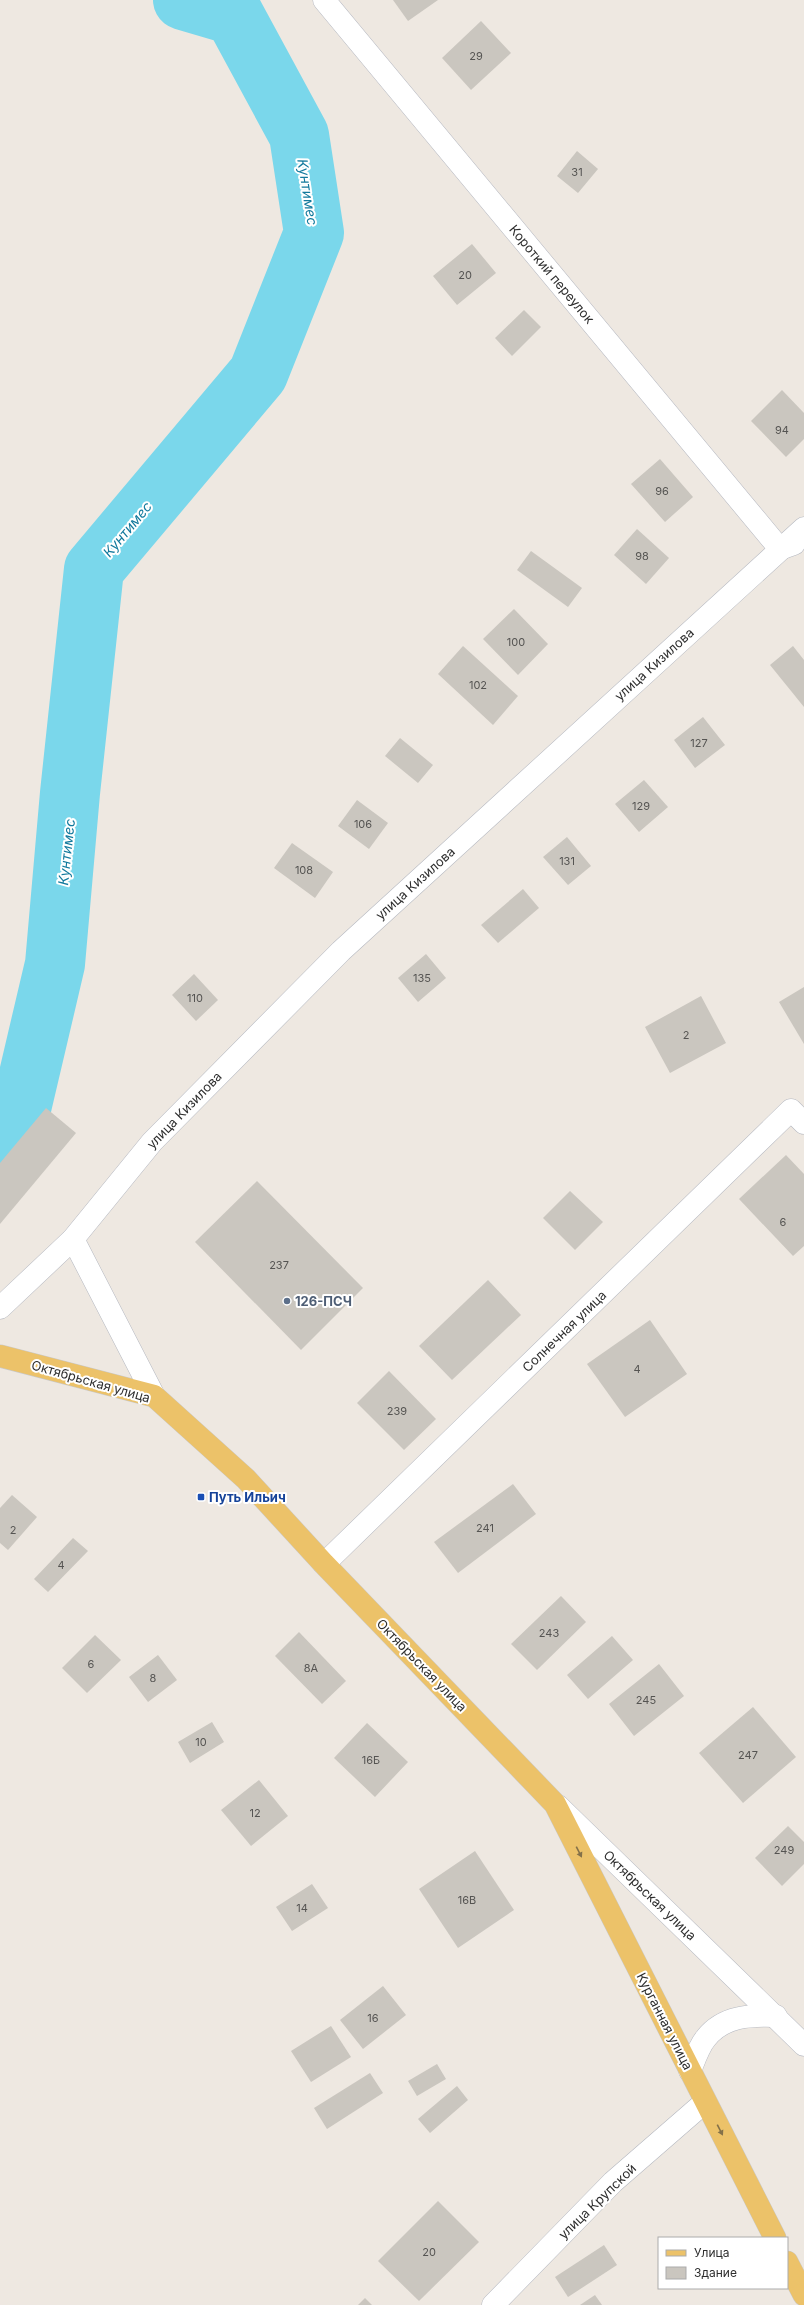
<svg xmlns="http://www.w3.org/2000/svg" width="804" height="2305" viewBox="0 0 804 2305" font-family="Inter,sans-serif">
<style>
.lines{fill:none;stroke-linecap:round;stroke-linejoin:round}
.river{stroke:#7ad7eb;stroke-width:60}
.building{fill:#cac6bf}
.minor-casing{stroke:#b5b8c0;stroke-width:23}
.tertiary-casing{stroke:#b5b8c0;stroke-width:23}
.primary-casing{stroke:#c9c9c9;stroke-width:23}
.minor{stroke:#fff;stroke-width:22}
.tertiary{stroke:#fff;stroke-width:22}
.primary{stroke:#ecc269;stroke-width:22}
.oneway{fill:#847149}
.service-dot{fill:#5c6f8a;stroke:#fff;stroke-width:1.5}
.transit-dot{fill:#1a4fb4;stroke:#fff;stroke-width:1.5}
.labels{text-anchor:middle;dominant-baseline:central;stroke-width:4;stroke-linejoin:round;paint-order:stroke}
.number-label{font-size:11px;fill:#555452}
.street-label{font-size:13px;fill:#2e2e2e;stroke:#fff}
.service-label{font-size:13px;font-weight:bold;fill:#4e5e75;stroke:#fff;text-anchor:start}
.transit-label{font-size:13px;font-weight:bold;fill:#164399;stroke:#fff;text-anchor:start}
.water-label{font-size:14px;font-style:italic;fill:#137a9d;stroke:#fff}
</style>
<rect width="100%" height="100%" fill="#eee8e1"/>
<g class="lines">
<path class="river" d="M0,1149L16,1130L55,964L70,793L94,569L258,374L314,233L299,135L234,15L183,0"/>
</g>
<g class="building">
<path d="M393,0H438L408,21Z"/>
<path d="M481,21L511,53L471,90L442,58Z"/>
<path d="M577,151L598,169L578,193L557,176Z"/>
<path d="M472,244L496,273L457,305L433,276Z"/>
<path d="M524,310L541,327L512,356L495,338Z"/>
<path d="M782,390L804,413V439L786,457L751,421Z"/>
<path d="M660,459L693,497L665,522L631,484Z"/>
<path d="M637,529L669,558L646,584L614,555Z"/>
<path d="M531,551L582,588L568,607L517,570Z"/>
<path d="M514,609L548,644L518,675L483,639Z"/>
<path d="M463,646L518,696L493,725L438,674Z"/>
<path d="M793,646L804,660V707L770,665Z"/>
<path d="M703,717L725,745L695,768L674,740Z"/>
<path d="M400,738L433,765L418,783L385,756Z"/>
<path d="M644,780L668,807L639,832L615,804Z"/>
<path d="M357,800L388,823L369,849L338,826Z"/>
<path d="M567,837L591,866L568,885L543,857Z"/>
<path d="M292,843L333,872L315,898L274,868Z"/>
<path d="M523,889L539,908L498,943L481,925Z"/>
<path d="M426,954L446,978L418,1002L398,978Z"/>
<path d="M194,974L218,1000L196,1021L172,995Z"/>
<path d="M804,987V1044L779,1002Z"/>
<path d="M701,996L726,1043L670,1073L645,1027Z"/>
<path d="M46,1108L76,1133L0,1224V1163Z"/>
<path d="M786,1155L804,1174V1246L793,1256L739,1199Z"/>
<path d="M257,1181L363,1288L301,1350L195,1242Z"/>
<path d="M570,1191L603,1222L575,1250L543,1218Z"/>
<path d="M488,1280L521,1315L452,1380L419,1346Z"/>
<path d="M650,1320L687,1374L625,1417L587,1364Z"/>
<path d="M389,1371L436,1419L404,1450L357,1403Z"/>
<path d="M513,1484L536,1514L458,1573L434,1542Z"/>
<path d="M12,1495L37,1517L8,1550L0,1543V1508Z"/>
<path d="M73,1538L88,1551L48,1592L34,1579Z"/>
<path d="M561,1596L586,1622L537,1670L511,1644Z"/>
<path d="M299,1632L346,1681L322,1704L275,1656Z"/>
<path d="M95,1635L121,1660L87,1693L62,1668Z"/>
<path d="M612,1636L633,1660L588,1699L567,1675Z"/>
<path d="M158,1655L177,1680L148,1702L129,1677Z"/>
<path d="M659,1664L684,1696L634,1736L609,1704Z"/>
<path d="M753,1707L796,1757L743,1803L699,1753Z"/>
<path d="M212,1722L224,1742L190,1763L178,1742Z"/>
<path d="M367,1723L408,1762L375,1797L334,1758Z"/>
<path d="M259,1780L288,1816L251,1846L221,1810Z"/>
<path d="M788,1826L804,1842V1864L782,1886L755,1858Z"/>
<path d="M475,1851L514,1910L458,1948L419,1889Z"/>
<path d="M312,1884L328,1908L292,1931L276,1907Z"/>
<path d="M383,1986L406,2015L363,2049L340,2020Z"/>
<path d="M331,2026L351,2057L311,2082L291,2051Z"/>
<path d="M437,2064L446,2079L417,2096L408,2081Z"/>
<path d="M370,2073L383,2093L327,2129L314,2108Z"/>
<path d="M457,2086L468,2100L430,2133L418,2119Z"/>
<path d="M438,2201L479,2242L419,2301L378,2261Z"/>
<path d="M604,2245L617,2265L568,2297L555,2277Z"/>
<path d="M595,2295L602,2305H580Z"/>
<path d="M365,2298L372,2305H358Z"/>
</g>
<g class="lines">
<defs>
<g id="minor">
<path d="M324,0L780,549L794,544"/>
<path d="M0,1308L73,1239"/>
<path d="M154,1396L73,1239L152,1142L341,951L804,528"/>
<path d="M324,1564L791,1110L804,1123"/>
<path d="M493,2305L613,2182L705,2102"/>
</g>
<g id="tertiary">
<path d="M558,1806L804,2045"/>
<path d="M690,2071C694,2061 699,2046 706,2038C723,2016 750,2015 776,2016"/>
</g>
<g id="primary">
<path d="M0,1356L154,1396L246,1479L324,1564L555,1804L775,2238"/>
<path d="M787,2262L804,2295"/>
</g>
</defs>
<use href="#minor" class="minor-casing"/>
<use href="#tertiary" class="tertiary-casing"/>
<use href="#primary" class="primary-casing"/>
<use href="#minor" class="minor"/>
<use href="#tertiary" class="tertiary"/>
<use href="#primary" class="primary"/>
</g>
<defs><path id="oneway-solid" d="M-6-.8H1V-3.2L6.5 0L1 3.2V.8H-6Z"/></defs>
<g class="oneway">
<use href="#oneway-solid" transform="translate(579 1852) rotate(63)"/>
<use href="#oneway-solid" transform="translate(720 2130) rotate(63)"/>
</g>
<circle class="service-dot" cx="287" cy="1301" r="4"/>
<rect class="transit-dot" x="197" y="1493" width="8" height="8" rx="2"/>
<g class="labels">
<g class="number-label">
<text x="476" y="56">29</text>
<text x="577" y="172">31</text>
<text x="465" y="275">20</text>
<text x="782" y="430">94</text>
<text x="662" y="491">96</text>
<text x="642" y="556">98</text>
<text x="516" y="642">100</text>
<text x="478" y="685">102</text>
<text x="699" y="743">127</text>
<text x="641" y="806">129</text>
<text x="363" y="824">106</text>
<text x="567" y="861">131</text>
<text x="304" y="870">108</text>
<text x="422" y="978">135</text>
<text x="195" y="998">110</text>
<text x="686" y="1035">2</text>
<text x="783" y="1222">6</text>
<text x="279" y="1265">237</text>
<text x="637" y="1369">4</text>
<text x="397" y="1411">239</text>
<text x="485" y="1528">241</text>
<text x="13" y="1530">2</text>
<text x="61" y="1565">4</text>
<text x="549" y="1633">243</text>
<text x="91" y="1664">6</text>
<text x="311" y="1668">8А</text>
<text x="153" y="1678">8</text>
<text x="646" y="1700">245</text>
<text x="201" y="1742">10</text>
<text x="748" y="1755">247</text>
<text x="371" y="1760">16Б</text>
<text x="255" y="1813">12</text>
<text x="784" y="1850">249</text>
<text x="467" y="1900">16В</text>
<text x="302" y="1908">14</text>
<text x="373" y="2018">16</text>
<text x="429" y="2252">20</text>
</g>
<g class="street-label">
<text transform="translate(552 274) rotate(50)">Короткий переулок</text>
<text transform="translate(654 664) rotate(-42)">улица Кизилова</text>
<text transform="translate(415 883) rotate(-42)">улица Кизилова</text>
<text transform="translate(184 1110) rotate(-46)">улица Кизилова</text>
<text transform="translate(564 1331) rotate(-44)">Солнечная улица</text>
<text transform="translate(91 1381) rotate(16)">Октябрьская улица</text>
<text transform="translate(422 1665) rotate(46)">Октябрьская улица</text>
<text transform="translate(650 1895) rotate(44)">Октябрьская улица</text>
<text transform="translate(665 2021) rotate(63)">Курганная улица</text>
<text transform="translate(597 2201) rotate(-44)">улица Крупской</text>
</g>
<g class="service-label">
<text x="295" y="1301">126-ПСЧ</text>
</g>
<g class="transit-label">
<text x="209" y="1497">Путь Ильич</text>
</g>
<g class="water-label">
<text transform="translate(308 192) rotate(81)">Кунтимес</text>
<text transform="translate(127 529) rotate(-50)">Кунтимес</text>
<text transform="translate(66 852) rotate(-84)">Кунтимес</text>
</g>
</g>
<rect x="658" y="2237" width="130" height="52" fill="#ffffff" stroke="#ababab"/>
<rect x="666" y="2250" width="20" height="6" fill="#ecc269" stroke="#ababab"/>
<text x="694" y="2257" font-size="12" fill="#2e2e2e">Улица</text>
<rect x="666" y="2267" width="20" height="12" fill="#cac6bf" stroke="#ababab"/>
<text x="694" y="2277" font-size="12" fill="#2e2e2e">Здание</text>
</svg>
